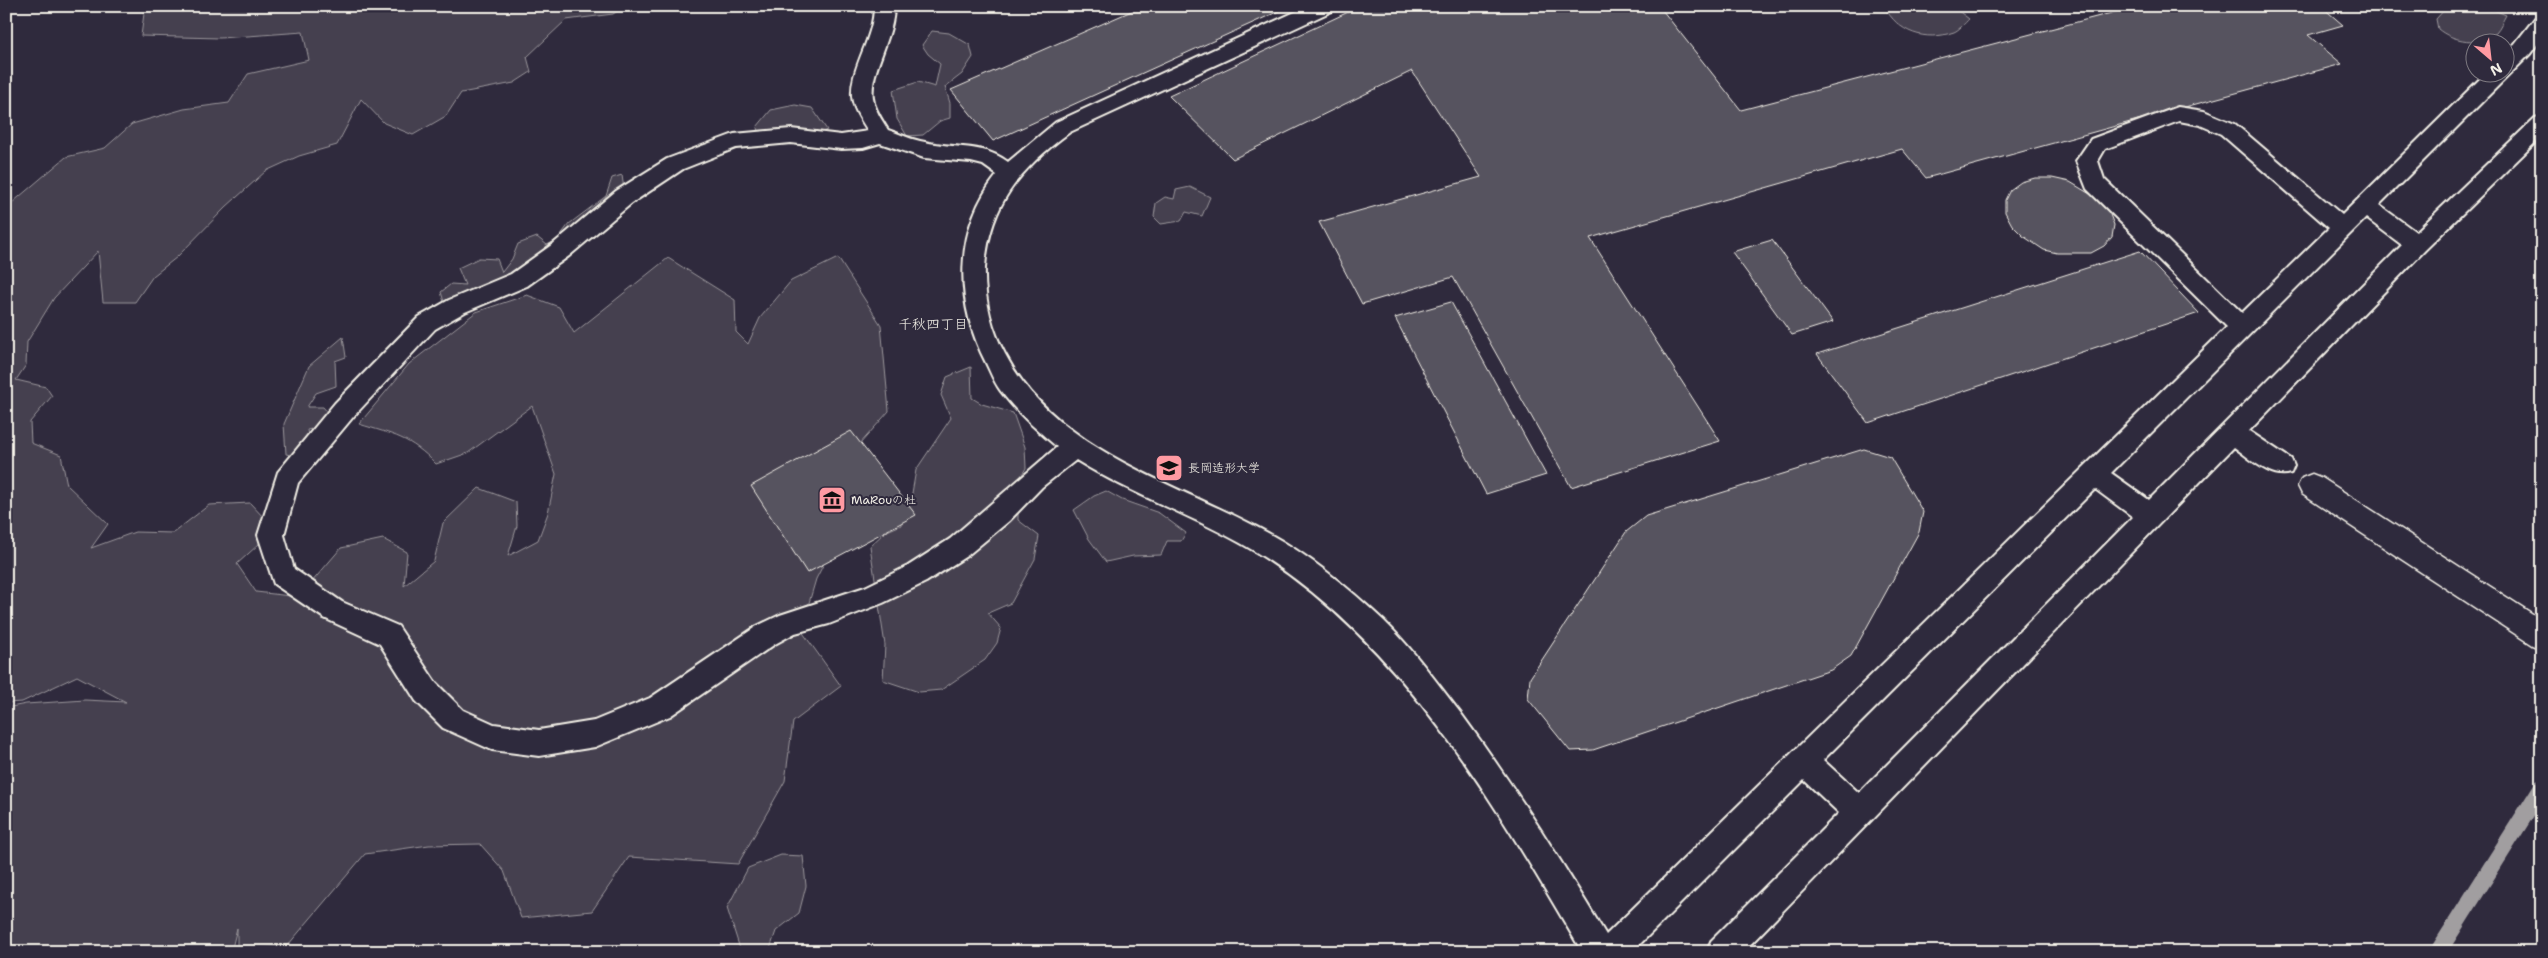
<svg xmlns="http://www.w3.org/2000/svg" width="2548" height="958" viewBox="0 0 2548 958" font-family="'Shantell Sans','Klee One',sans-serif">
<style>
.green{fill:#454050;stroke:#9c989c}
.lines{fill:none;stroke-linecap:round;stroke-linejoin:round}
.stream{fill:#a19ea0;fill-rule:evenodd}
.building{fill:#56525f;stroke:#f4f1e8}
.service-casing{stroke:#f4f1e8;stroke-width:4}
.minor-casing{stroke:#f4f1e8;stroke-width:3}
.service{fill:#2f2a3d;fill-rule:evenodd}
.minor{fill:#2f2a3d;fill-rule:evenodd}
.labels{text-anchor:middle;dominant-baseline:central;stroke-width:4;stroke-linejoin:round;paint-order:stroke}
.poi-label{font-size:12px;fill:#f4f1e8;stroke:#2f2a3d;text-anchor:start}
.neighbourhood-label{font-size:14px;fill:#f4f1e8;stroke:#2f2a3d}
</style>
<rect width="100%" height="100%" fill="#2f2a3d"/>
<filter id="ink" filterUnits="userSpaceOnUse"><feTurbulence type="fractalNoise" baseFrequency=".02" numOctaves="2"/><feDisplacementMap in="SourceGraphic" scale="10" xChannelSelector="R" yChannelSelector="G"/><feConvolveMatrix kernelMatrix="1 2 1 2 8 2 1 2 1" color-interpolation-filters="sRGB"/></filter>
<g filter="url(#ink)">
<g class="green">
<path d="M145,6H625L613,14L566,20L527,57L531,72L514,83L461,93L446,116L413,135L384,123L361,99L337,145L299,156L266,171L226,207L177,257L153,276L135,302H103L98,251L54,298L27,342L26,365L16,380L46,387L52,396L30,422L31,443L61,455L67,485L108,524L91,548L135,532L173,533L209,505L250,503L265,519L259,544L237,564L256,592L299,597L341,548L383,539L407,552L404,586L434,561L443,523L479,488L516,502L517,526L508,556L538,540L548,513L556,474L532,406L468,453L436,464C410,437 394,435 359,424L409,364L476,312L527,295L559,307L574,333L668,258L735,300L736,332L748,344L760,318L791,281L838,258L881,325L889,411L852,453L841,530L816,579L801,630L841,686L793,722L785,781L738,864L629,857L592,911L521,918L504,871L480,844L429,845L365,854L288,945L237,952V928L231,952H6V708L26,704L85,700L126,702L77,676L22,702L6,703V208L66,157L105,148L132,124L184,109L229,103L248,74L309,60L303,32L220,38L141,36Z"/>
<path d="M1884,6H1952L1969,19C1965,23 1959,30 1954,32C1925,42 1898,33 1884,6Z"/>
<path d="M2441,6H2500L2494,10L2506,15C2503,20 2500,28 2496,32C2481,47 2452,41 2438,29L2436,19L2445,9Z"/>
<path d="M932,31L949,33L970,45L973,57L962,74L945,87L950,103V118L940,121L923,135L907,136L897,119L893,90L918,82L935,87L940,64L928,54L922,45Z"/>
<path d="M795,105L812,108L827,130C795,144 790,147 758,134L757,127L771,110Z"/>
<path d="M622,175L624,190L608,209L503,282L473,288L476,293L445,305L441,292L451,284L465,285L458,268L479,258L497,259L502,272L512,259L518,244L537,237L547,245L557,240L569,224L606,196L612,178Z"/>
<path d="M1190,187L1210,197L1202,216L1186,212L1181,221L1161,224L1154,217L1156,203L1165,197L1174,199L1176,190Z"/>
<path d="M343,337L346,357L335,361L336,386L316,393L307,407H323L330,415L320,427L307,430L309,442L296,456L286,454L284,424L309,366Z"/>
<path d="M971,367L972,398L982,404L1013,413L1025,447L1026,468L1018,481V520L1039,536L1035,559L1011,603L988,613L1001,628L997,643L985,660L941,690L919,692L883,680L885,645L870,546L885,532L901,525L900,515L911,499L916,470L951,418L941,395L947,377Z"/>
<path d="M1106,491L1122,500L1159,513L1186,533L1181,541H1167L1161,555L1133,556L1106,562L1089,539L1074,510L1094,496Z"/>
<path d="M781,855L803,856L806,886L799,913L776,931L769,952H741L727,908L748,868Z"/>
</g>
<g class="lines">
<path class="stream" d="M2542,779V803L2448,952H2428L2536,781Z"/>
</g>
<g class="building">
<path d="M1143,6H1290L993,141L951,90Z"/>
<path d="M1361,6H1659L1741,110L2119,11L2114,6H2321L2343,25L2308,35L2342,64L1926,178L1902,149L1590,238L1720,441L1571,487L1453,277L1362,304L1319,222L1481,177L1412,71L1233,159L1169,96Z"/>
<path d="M2035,178H2052L2070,182L2100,200L2109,212L2114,225L2112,237L2104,246L2091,253H2057L2044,250L2023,236L2012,225L2005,212V200L2010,190L2021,182Z"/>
<path d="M1772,240L1833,322L1792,335L1732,252Z"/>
<path d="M2140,251L2199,313L1868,423L1817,354Z"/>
<path d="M1451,302L1546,475L1486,494L1395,318Z"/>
<path d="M851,431L916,515L807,573L751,486Z"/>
<path d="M1864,449L1890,457L1923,512L1919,532L1851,656L1831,670L1593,750L1570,751L1528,699L1530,678L1626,532L1646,516Z"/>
</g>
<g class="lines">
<defs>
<path id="service" d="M874,6H894C894,39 869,71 873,98C874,109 882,120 888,130C900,134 912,140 925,142C954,149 983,143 1008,162L1056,122L1308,6H1335L1332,11L1070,132C1021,168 989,204 985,268C984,298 991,328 1005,354C1057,453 1176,482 1268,533C1310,556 1349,588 1384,621C1413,649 1437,683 1462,715C1514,786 1561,860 1606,935L2227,327L2087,189L2076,161L2091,139L2178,107L2204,111L2235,124L2342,215L2487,72H2506V55L2535,18L2542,17V38L2530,54L2379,205L2416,232L2535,118L2542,116V136L2425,250L2249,431L2291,459L2294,466L2291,473C2271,480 2249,457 2234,447L1743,952H1707L1711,941L1839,813L1804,780L1632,952H1582C1498,809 1409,652 1267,559C1207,520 1137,498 1076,460L1042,487L1009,521L968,555L926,582L883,603L829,624L795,633L775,644L670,716L595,747L539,756L492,750L443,728L416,701L380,644L324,618L274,584L258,535L278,472L335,403L419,317L449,300L511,274L553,244L616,191L667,159L734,134L791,129L841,135L868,131C862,121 853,109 852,96C850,67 874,39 874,6ZM2179,121L2200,125L2221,134L2329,228L2242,313L2104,179L2098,161L2105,149ZM791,143L841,149L863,148L880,143L924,158L971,162L983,165L997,175C953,230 955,303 986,363C990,371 994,382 1000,390C1016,412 1036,429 1057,447L950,539L908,566L865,587L780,615L757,626L650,698L594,721L539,730L494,724L463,710L436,683L398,626L342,602L294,569L284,535L298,483L353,417L435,329L465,312L527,286L569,256L632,203L683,169L736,148ZM2366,218L2402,245L2149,500L2111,473ZM2095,489L2133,517L1859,793L1823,760Z"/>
<path id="minor" d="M2312,474L2322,478L2542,620V649L2532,645L2302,494L2298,486L2302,478Z"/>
</defs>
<use href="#service" class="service-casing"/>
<use href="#minor" class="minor-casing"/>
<use href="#service" class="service"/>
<use href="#minor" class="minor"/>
</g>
</g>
<defs>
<symbol id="university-square" viewBox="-11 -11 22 22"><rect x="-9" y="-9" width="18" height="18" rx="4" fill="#ff9aa2" stroke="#2f2a3d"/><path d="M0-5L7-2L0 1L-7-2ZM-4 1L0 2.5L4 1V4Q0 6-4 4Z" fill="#111"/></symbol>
<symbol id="museum-square" viewBox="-11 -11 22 22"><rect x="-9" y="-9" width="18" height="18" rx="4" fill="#ff9aa2" stroke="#2f2a3d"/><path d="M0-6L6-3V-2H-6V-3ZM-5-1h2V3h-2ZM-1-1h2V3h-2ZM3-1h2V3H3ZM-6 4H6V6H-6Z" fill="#111"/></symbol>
</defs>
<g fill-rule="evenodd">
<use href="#university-square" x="1153" y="452" width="32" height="32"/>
<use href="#museum-square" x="816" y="484" width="32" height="32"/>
</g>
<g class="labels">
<g class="poi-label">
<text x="1188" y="468">長岡造形大学</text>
<text x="851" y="500">MaRouの杜</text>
</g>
<g class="neighbourhood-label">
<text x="933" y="324">千秋四丁目</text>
</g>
</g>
<rect width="2548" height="958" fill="none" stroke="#2f2a3d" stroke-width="25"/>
<rect x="12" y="12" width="2523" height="933" fill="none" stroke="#f4f1e8" stroke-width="2" filter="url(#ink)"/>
<g transform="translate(2490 58) rotate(152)"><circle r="24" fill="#2f2a3d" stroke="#7e7a81"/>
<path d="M0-4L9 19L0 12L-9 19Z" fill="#ff9aa2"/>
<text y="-8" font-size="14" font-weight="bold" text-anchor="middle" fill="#f4f1e8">N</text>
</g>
</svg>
